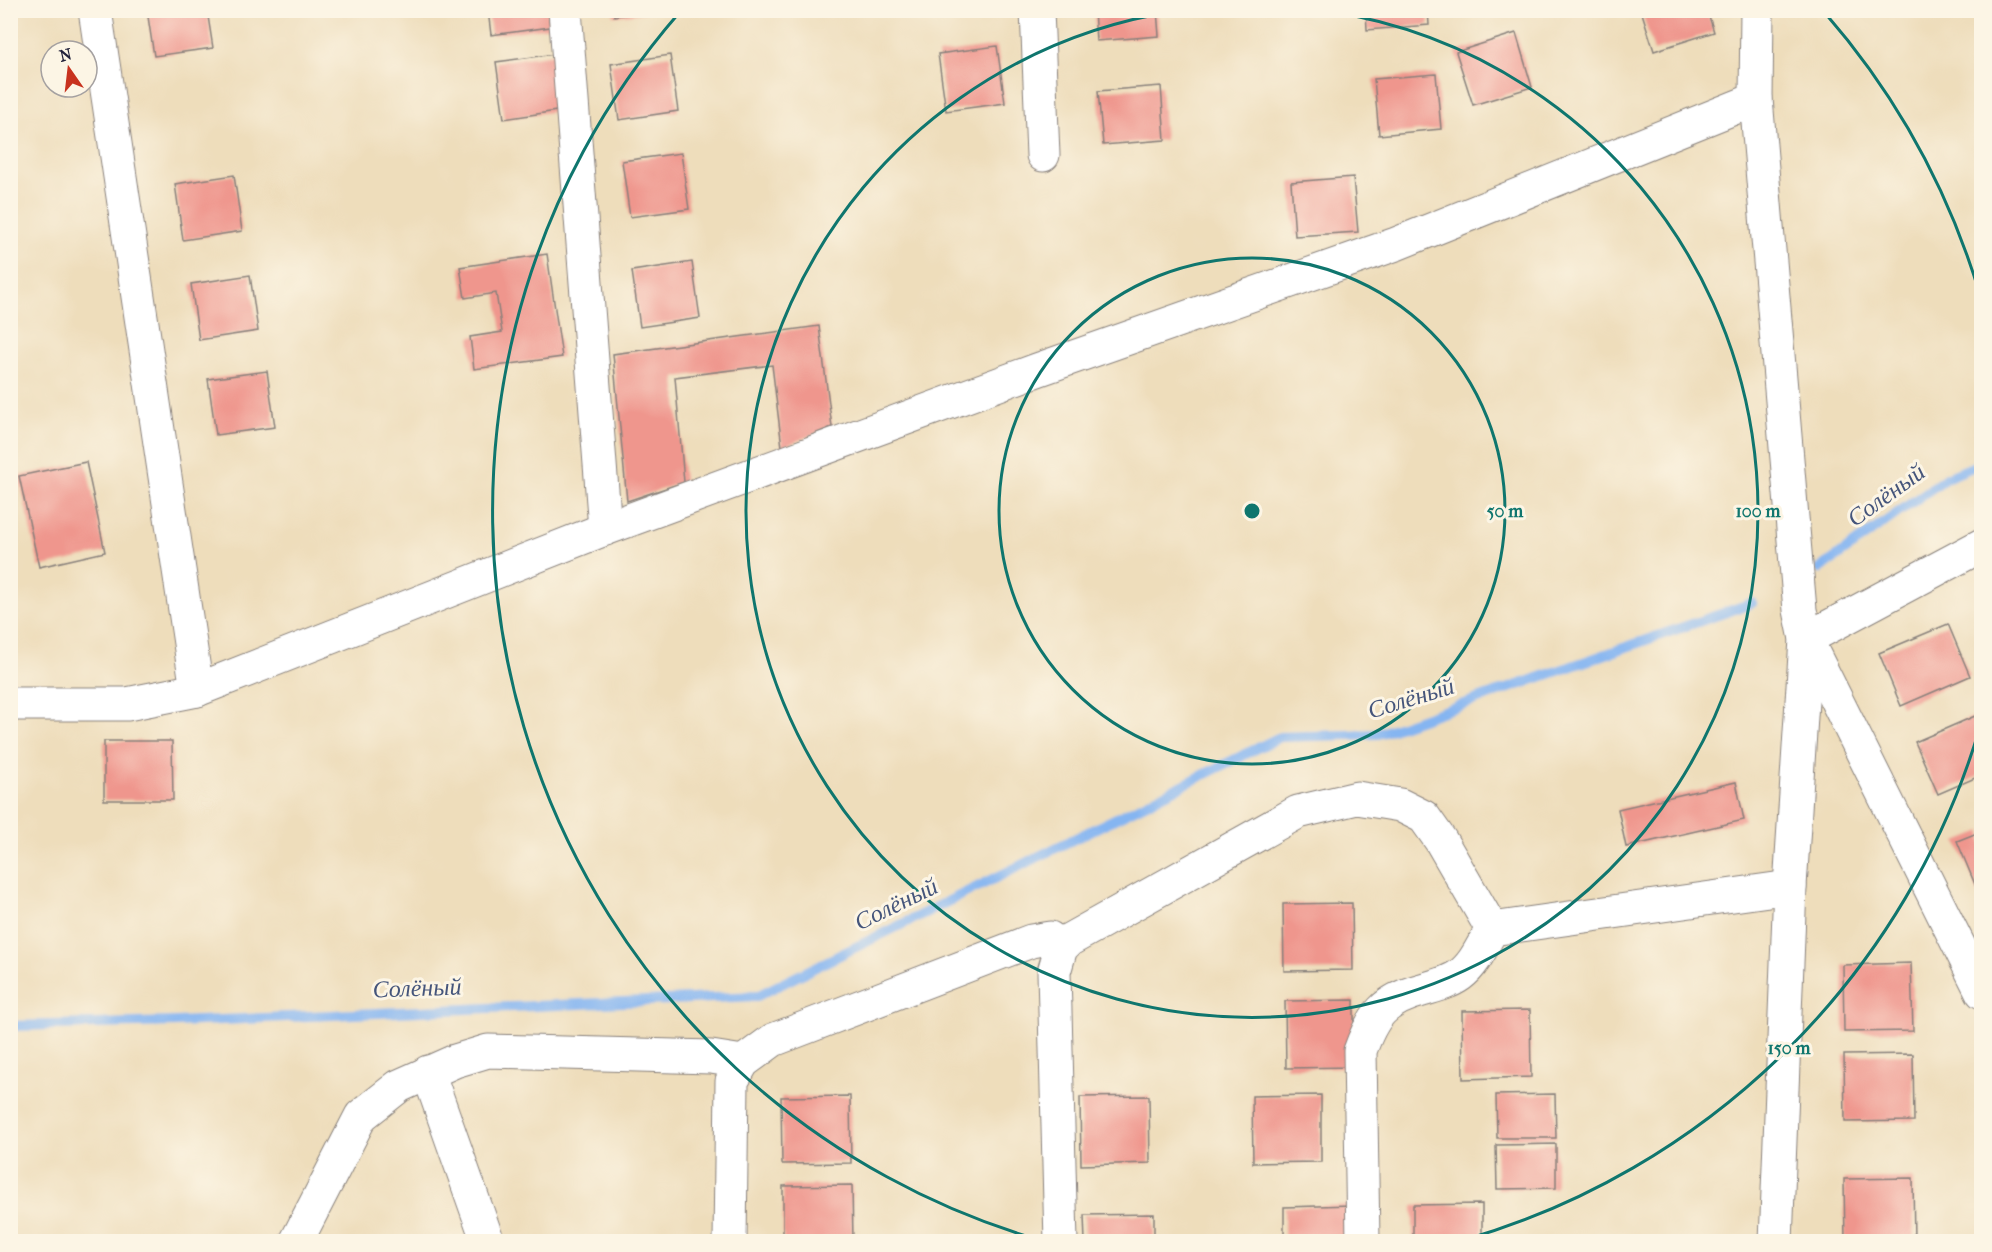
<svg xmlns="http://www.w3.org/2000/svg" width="1992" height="1252" viewBox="0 0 1992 1252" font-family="'IM FELL French Canon',serif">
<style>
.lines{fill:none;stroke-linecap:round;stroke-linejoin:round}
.stream{stroke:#85b5f1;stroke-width:10}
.building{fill:#ef968d}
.minor-casing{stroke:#88807b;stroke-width:35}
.minor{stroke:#fff;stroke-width:33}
.ring{fill:none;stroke:#0f766e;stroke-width:3}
.labels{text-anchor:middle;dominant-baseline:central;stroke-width:6;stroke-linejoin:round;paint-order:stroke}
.water-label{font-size:24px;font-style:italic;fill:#45557b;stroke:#fcf5e5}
.centre{fill:#0f766e;stroke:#fcf5e5;stroke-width:3}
.ring-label{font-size:18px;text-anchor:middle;font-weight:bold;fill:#0f766e;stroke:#fcf5e5;stroke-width:6;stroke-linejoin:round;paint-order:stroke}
</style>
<rect width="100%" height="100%" fill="#fcf5e5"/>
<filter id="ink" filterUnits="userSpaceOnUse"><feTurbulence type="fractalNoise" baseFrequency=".0167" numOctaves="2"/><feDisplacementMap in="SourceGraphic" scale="12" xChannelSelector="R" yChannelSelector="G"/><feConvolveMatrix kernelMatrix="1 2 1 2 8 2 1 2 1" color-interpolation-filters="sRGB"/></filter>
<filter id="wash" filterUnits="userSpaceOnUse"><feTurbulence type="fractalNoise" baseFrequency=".008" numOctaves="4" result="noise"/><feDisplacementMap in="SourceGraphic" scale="24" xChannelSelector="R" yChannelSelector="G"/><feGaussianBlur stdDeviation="1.35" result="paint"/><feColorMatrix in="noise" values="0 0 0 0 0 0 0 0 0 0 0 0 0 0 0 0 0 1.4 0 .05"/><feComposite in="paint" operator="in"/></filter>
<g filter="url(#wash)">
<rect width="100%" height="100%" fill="#edb"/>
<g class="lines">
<g class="stream">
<path d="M1820,569L1946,478L1982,463"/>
<path d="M10,1026L177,1022L757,996L1280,737L1378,734L1752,603"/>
</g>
</g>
<g id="blocks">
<g class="building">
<path d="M147,10H207L213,48L154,56Z"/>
<path d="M488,10H548L550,27L491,35Z"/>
<path d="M613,10H646L647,12L614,16Z"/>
<path d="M1094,10H1157L1159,36L1096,41Z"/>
<path d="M1366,10H1428L1429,25L1367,30Z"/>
<path d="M1641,10H1707L1714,32L1654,51Z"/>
<path d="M1516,33L1532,87L1473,105L1456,52Z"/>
<path d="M997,46L1005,103L946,111L938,54Z"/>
<path d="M555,54L563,110L504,119L496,62Z"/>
<path d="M670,55L678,111L619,120L611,64Z"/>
<path d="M1436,74L1441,129L1379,135L1374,79Z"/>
<path d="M1161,86L1165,140L1103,145L1098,91Z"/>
<path d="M681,153L689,209L630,217L622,161Z"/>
<path d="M234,175L242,231L183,240L175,184Z"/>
<path d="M1353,177L1358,232L1295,236L1291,182Z"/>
<path d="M547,254L562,357L474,369L470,337L502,332L496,293L465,298L460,267Z"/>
<path d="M692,262L700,318L640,327L632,271Z"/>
<path d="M250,275L258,331L199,340L191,284Z"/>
<path d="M819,326L832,427L782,447L772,365L675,377L684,482L627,501L613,354Z"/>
<path d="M267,371L275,427L216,435L208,379Z"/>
<path d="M86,462L105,552L39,567L19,476Z"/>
<path d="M1948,624L1970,676L1901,706L1879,653Z"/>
<path d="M1982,713V775L1938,794L1915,742Z"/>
<path d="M104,741H172L173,800H104Z"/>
<path d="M1736,782L1744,820L1626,847L1618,809Z"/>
<path d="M1982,831V893L1979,894L1957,841Z"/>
<path d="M1352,903L1353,970L1284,971L1283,904Z"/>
<path d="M1911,963L1913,1031L1844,1032L1843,965Z"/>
<path d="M1354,1000V1067L1286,1068L1285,1001Z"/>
<path d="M1530,1010L1531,1077L1463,1079L1462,1011Z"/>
<path d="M1913,1054L1914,1121L1845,1122L1844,1055Z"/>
<path d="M1555,1094L1556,1138H1497L1496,1095Z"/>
<path d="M1321,1095V1162L1253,1163L1252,1096Z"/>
<path d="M850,1096L851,1163L782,1164L781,1097Z"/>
<path d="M1149,1096L1150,1163L1081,1165L1080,1097Z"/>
<path d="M1556,1144V1188L1497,1189L1496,1145Z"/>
<path d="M1913,1178L1914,1242H1845L1844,1179Z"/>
<path d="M852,1185L853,1242H783V1186Z"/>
<path d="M1482,1204V1242H1413V1205Z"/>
<path d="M1352,1205L1353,1242H1284V1207Z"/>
<path d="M1154,1214V1242H1085L1084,1215Z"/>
</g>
</g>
</g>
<g filter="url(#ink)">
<use href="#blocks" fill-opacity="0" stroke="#88807b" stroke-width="1.5"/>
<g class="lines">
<defs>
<g id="minor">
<path d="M95,10L197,690"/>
<path d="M565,10L605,529"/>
<path d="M1037,10L1043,155"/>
<path d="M1757,10L1756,99L1800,610L1806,639L1790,887L1776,1242"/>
<path d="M1982,545L1806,639L1982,992"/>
<path d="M10,704H127L197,690L605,529L1037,370L1396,244L1756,99"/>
<path d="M428,1072L488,1242"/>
<path d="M296,1242L361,1116L399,1086L455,1061L488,1051L711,1057L743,1062"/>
<path d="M730,1242L732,1081L743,1062L773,1040L1031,941L1050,938L1061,948"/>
<path d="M1061,1242L1054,972L1061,948L1069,940L1298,812L1357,798L1400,805L1424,817L1441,841L1492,929"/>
<path d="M1363,1242L1360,1051C1373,1015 1384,1000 1422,990C1435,986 1449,983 1460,975C1475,964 1483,944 1492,929L1790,887"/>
</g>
</defs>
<use href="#minor" class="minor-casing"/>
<use href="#minor" class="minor"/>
</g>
</g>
<g class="ring">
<circle cx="1252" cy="511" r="253"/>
<path d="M1327 11A506 506 0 1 1 1177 11"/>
<path d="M1980 727A759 759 0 0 1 1461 1241M1043 1241A759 759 0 0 1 679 13M1825 13A759 759 0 0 1 1980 295"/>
</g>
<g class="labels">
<g class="water-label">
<text transform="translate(1886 495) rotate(-36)">Солёный</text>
<text transform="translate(1411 698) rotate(-17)">Солёный</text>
<text transform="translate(896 904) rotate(-26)">Солёный</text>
<text transform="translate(417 988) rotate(-2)">Солёный</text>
</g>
</g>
<circle cx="1252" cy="511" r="9" class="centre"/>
<g class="ring-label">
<text x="1505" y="517">50 m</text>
<text x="1758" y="517">100 m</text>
<text x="1789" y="1054">150 m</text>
</g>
<rect width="1992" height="1252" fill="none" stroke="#fcf5e5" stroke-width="36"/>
<g transform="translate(69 69) rotate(346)"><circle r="28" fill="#fcf5e5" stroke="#a5a1a1" stroke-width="1.5"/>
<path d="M0-4.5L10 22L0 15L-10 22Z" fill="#c8321e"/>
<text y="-9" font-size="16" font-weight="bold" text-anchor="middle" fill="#22223b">N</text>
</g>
</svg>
